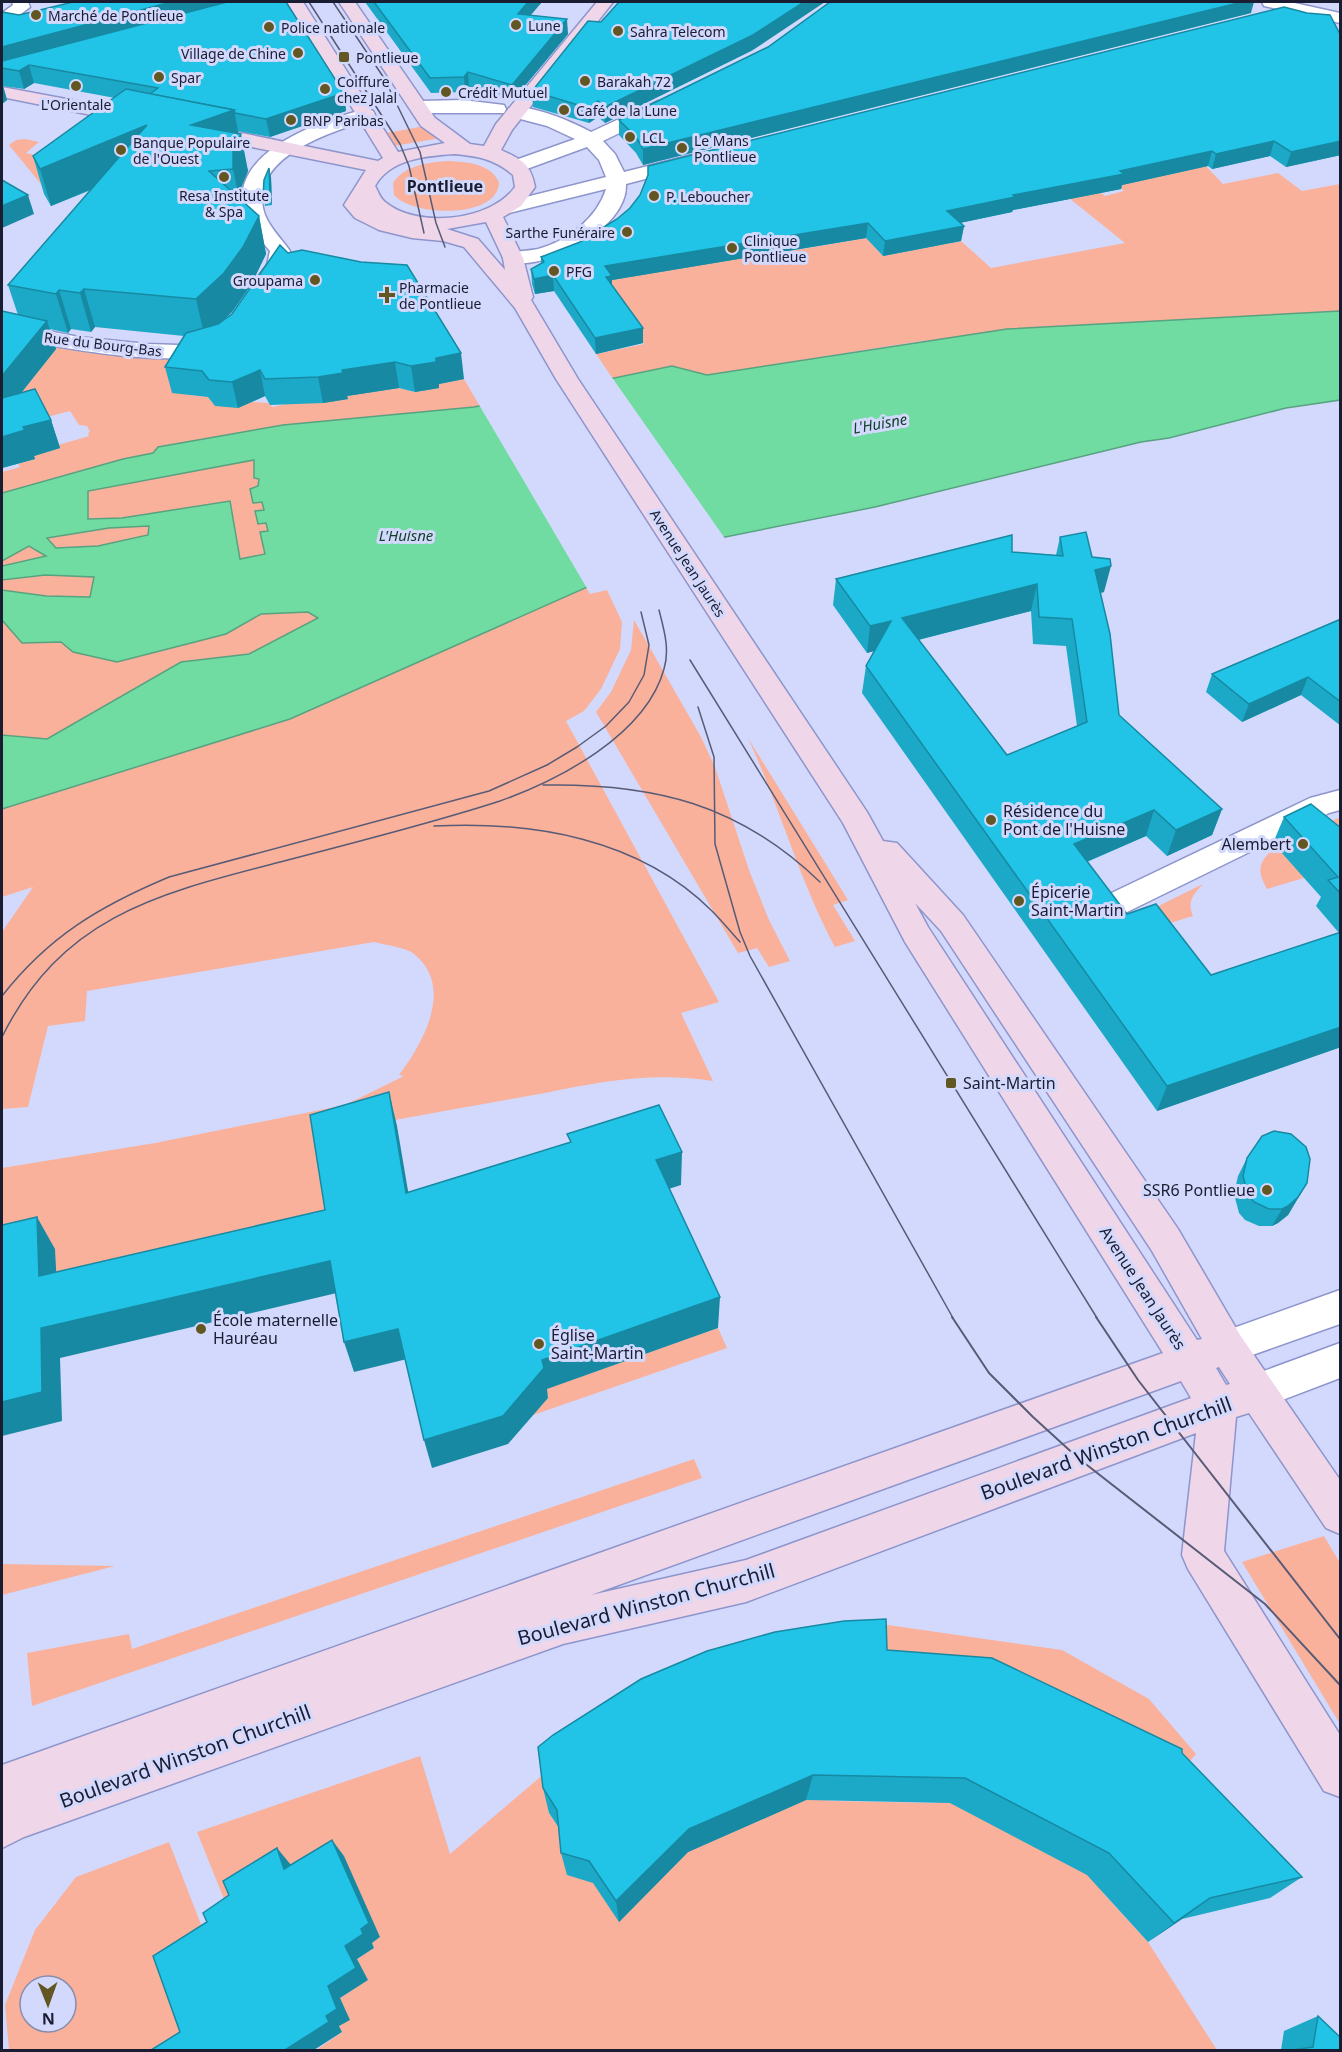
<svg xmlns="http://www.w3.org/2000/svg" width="1342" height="2052" viewBox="0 0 1342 2052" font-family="'Noto Sans',sans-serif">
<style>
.green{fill:#f9b19b;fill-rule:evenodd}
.water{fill:#71dca2;stroke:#57a280;stroke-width:1.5;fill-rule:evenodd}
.pier{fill:#d3d9fd}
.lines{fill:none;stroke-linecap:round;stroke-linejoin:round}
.street-casing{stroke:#8d95cc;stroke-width:3}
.secondary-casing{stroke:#8d95cc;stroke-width:3}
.street{fill:#fff;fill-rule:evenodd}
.secondary{fill:#efd7e9;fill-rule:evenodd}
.tram-far1{stroke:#585b76;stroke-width:1.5}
.tram{stroke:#585b76;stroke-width:2}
.wall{fill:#1ca9c7;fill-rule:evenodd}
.shaded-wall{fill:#1789a2}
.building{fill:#21c4e7;stroke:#1789a2;stroke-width:1.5;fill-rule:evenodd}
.poi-dot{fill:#625723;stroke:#d3d9fd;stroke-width:2}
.labels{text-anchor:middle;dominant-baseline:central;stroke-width:6;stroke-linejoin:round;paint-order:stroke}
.far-poi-label{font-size:14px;fill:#1a1c32;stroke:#d3d9fd;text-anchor:start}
.far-street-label{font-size:14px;fill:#1a1c32;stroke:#d3d9fd}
.far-water-label{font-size:15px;font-style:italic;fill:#113f28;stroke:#d3d9fd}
.far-quarter-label{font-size:16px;font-weight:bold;fill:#1a1c32;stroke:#d3d9fd}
.poi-label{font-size:16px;fill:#1a1c32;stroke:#d3d9fd;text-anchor:start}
.street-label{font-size:16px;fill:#1a1c32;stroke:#d3d9fd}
.near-street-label{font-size:20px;fill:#1a1c32;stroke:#d3d9fd}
</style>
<rect width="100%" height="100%" fill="#d3d9fd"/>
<g class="green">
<path d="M425,126L441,138L394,146L386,133Z"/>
<path d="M25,139L39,142L26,153L44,157L45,189L9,145L16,140Z"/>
<path d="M449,161C466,162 490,163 499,182C499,219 413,217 394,195L393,183C405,165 429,162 449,161Z"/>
<path d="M1204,164L1223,184L1278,173L1302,191L1340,184V311L922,341L707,375L672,366L613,379L596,354L644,344L607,292L604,280L774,247L779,253L866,238L883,256L961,241L991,268L1125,243L1049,182L1078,176L1105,196L1124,191L1106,177Z"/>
<path d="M54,339L178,352L189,395L208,397L215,406L252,402L269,403L272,407L345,392L381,388L385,390L399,388L415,392L438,388L439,384L464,379L590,594L607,590L622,622L620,649L601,689L584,711L566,721L719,1002L681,1013L713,1081C651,1072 605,1081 545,1093C495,1102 445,1111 395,1120L335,1242L58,1307L2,1261V1168L155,1143L345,1105L404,1076L399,1075C423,1043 455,987 414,954C405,947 385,945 374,942L87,991L85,1021L48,1026L28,1107L2,1109V932L33,887L2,897V472L20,467L18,464L34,459L33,456L58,445L89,436L88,433L90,432L87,426L79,425L70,411L28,422L15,396Z"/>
<path d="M634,620L701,737L715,767L749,870L769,920L790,961L769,967L757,948L738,953L596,712L611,692L631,650Z"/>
<path d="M748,738L848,900L833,905L855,941L835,947C799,880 780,807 748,738Z"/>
<path d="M1338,818L1340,821V830L1304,878L1267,889C1259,875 1257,866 1268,854Z"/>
<path d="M1203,884C1193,895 1187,901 1193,916L1147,930L1136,917Z"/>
<path d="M718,1328L727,1348L533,1415L530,1403L548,1398L546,1389Z"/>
<path d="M694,1459L702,1478L32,1706L27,1653L129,1634L132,1649Z"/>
<path d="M1324,1536L1340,1563V1724L1242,1562Z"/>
<path d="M2,1564L115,1566L2,1595Z"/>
<path d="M881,1624L1062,1650L1149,1699L1196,1754L1167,1789L876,1651Z"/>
<path d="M420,1756L450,1854L545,1773L549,1813L563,1834L660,1860L790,1792L830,1801L938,1803V1790L1079,1861L1104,1894L1148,1942L1217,2050H316L341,2033L339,2026L340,1998L367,1980L357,1959L374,1948L372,1943L380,1937L232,1919L197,1832Z"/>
<path d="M169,1842L209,1945L202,2050H9L5,2005L35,1930L76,1877ZM30,1986H66V2022H30Z"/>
</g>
<path class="water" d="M1340,311V400L1286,408L1169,438L1141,442L875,507L615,559L601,581L290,719L2,809V735L47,739L181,662L249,654L318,618L308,612L261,614L226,634L117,662L73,652L61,642L22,643L2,620V590L46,596L90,597L94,577L45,575L2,580V566L46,556L29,546L2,561V493L123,459L153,453L158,447L283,425L474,407L672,366L707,375L1007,329ZM254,460V478L259,479L258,486L250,489L253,503L262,502L264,510L255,511L258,524L266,523L268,531L260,532L265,554L240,559L230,501L122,518L88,519V491ZM149,526L148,535L98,546L56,548L47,538L109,528Z"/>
<path class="pier" d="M611,376L726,540L617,562L604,583L588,590L478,403Z"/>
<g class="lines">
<defs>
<g id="street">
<path d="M12,2H28L30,7L8,24L2,25V13L13,5Z"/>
<path d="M1262,2H1290L1340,13V23L1264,6Z"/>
<path d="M463,100L504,105L506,109L504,113H420L413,111L411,107L413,103L420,101Z"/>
<path d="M658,101L665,103L667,107L665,111L603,141L615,154L624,172L692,155L699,157L702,161L699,165L626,184C628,229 545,272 506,262L503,258L506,254C516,251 528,251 538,249C568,241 597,218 606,189L509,213L502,211L499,207L502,203L606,177L599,160L587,147L524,170H510L507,166L510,162L575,139L547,126L509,116L507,112L509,108C529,103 573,122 591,132Z"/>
<path d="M366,109L373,111L375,115L373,119C333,131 253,155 263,208C266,224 281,238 290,251C287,269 275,297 253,292L250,287L267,265L270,251C260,239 246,224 243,208C232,150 323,120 366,109Z"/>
<path d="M2,322L79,337L147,344L178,345L198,342L218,335L226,337L229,342C204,378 41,344 2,336Z"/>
<path d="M1340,790V810L1329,813L1123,914L1112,918L1101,914L1096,906L1101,898L1310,798Z"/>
<path d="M1340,1290V1324L1227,1364L1214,1359L1208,1347L1214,1335Z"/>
<path d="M1340,1343V1378L1256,1410L1242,1405L1237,1392L1242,1379Z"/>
</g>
<g id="secondary">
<path d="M287,2H303L398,152L445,143L421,126L339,2H355L435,118L470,144L484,146L496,124L597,2H613L512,130L501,150C521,159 531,164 535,187L521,206L503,217L523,258L533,297L531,300L578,379L867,812L883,841L897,843L963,915L1178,1229L1240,1335L1340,1480V1534L1326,1528L1249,1413L1236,1417L1224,1551L1340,1735V1797L1324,1791L1188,1569L1182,1555L1196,1433L746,1602L563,1644L24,1837L2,1848V1765L1163,1353L905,942L843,823L556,379L515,308L464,247L443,241L412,238L379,230L355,218L344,205L366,170L197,136L190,134L188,130L190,126L197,124L378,161L383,158ZM454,154C477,156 495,159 513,175L515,187C491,221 417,229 385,202C380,198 378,191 375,186C390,159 425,156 454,154ZM486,222L503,258L505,270L478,239L447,229ZM915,903L941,931L1152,1251L1202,1339L1197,1340L928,927ZM1219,1367L1230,1384L1226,1385L1216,1368ZM1181,1381L1191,1398L746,1560L591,1595Z"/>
<path d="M2,87L141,113L148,115L150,119L148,123L141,125L2,97Z"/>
</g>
</defs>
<use href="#street" class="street-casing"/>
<use href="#secondary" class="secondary-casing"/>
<use href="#street" class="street"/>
<use href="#secondary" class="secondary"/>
<g class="tram-far1">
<path d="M309,2L400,144L409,166L424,233"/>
<path d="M333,2L384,78L420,152L436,223L445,247"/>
<path d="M690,660L1097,1318"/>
<path d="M698,707L714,757L715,844L740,932L750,956L953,1318"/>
<path d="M543,785C654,783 739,804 820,882"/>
<path d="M434,826C532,821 639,838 712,911C722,921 731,932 740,942"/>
<path d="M2,996C49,936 100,906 169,877L489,791L547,765L577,747L606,726L629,702L644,675L649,645L641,612"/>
<path d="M2,1037C63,914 161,893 284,861C356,842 429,824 500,801C559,780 646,735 664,669C670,649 664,630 659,610"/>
</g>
<g class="tram">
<path d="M952,1317L989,1373L1033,1417L1078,1458L1265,1604L1340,1685"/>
<path d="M1096,1317L1138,1380L1340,1639"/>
</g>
</g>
<g class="wall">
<path d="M365,2H542L530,15L568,34L513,100L469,87L465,92L431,93Z"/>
<path d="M2,12L344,93L346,111L270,137L238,131L248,171L241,188V200L259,216L266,254L251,285L232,312L223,320L232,314L288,253L464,379L439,384V388L415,392L399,388L347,396L348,399L323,403L270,405L265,396L238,408L215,406L208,397L172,393L165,367L184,336L95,327L91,332L71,329L68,333L50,329L56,349L21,393L51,420L60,448L34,456L35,459L2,468V311L18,315L8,285L91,190L51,206L44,194L33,156L115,98L34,83L24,89L3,86L7,100L2,104Z"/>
<path d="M1251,13L643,165L636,153L619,135V120L768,47Z"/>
<path d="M1341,36V155L1286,167L1270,156L1212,169L1208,166L1122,185L1121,189L1013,210L1012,212L960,223L964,226L961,241L883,256L866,238L612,280V285L643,328V343L596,354L554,291L535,294L532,284L531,269L541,263V257Z"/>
<path d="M753,50L605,123L598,117L589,123L533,107L532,91Z"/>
<path d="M271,177L272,205L265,206L263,196Z"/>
<path d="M1060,537L1092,557L1104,592L1100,593L1119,715L1222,809L1212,835L1167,856L1146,836L1087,862L1127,914L1211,975L1339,933L1316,906L1321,897L1273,843L1284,817L1341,828V1047L1157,1111L862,693L866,666L874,651L867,653L833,605L836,579L1012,552L1056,555ZM1031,611L1033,644L1066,646L1077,726L1007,755L918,640Z"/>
<path d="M1341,619V726L1301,695L1242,722L1206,692L1212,674Z"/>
<path d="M1247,1158L1307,1183L1288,1215L1278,1223L1272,1226H1259L1245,1220L1239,1213L1234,1194L1238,1176Z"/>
<path d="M887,1650L1182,1753L1302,1877L1270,1898L1182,1919L1148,1942L1087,1875L950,1803L806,1800L688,1852L619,1922L593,1883L567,1875L561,1853L559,1828L549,1813L543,1788Z"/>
<path d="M1318,2016L1341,2050H1281L1284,2031Z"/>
</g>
<g class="shaded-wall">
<path d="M171,2H239L2,66V47Z"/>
<path d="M528,2H542L519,29L518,14Z"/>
<path d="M804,2H825L753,50L605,123V107Z"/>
<path d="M1242,2H1254L1251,13L643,165V149Z"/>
<path d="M567,19L568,34L513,100L512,85Z"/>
<path d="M29,65L34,83L24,89L19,71Z"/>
<path d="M468,72L469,87L465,92L464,77Z"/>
<path d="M2,82L7,100L2,104Z"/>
<path d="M344,93L346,111L270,137L266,119Z"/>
<path d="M598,101V117L589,123L588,108Z"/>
<path d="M234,110L239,137L241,134L248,171L241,188V207L233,169L191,125Z"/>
<path d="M147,125L156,162L51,206L40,169Z"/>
<path d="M1274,141L1270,156L1212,169L1216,154Z"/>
<path d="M1341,141V155L1286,167L1291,152Z"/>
<path d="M1212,151L1208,166L1122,185L1121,189L1013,210L1012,212L945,226L947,211L1013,195Z"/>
<path d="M269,168L271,177L272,205L270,196Z"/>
<path d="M28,195L34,214L2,228V206Z"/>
<path d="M259,216L266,254L251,285L232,312L205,338L196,299Z"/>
<path d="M868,223L866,238L612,280V291L607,292L605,266Z"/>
<path d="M964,226L961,241L883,256L885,241Z"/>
<path d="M553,275L554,291L535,294L534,279Z"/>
<path d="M84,289L95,327L91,332L80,293Z"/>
<path d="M59,290L71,329L68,333L56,294Z"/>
<path d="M47,321L56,349L2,417V376Z"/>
<path d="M643,328V343L596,354L595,338Z"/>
<path d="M461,353L464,379L439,384V388L415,392L411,366L436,358Z"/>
<path d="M395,362L399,388L347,396L348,399L323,403L318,377L342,370Z"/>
<path d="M260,370L265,396L238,408L232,382Z"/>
<path d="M51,420L60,448L34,456L35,459L2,468V437L23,427Z"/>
<path d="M1111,566L1104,592L1088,596L1095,570Z"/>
<path d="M1037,584L1031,611L898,645L902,618Z"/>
<path d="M891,621L888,647L867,653L870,626Z"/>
<path d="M1308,677L1301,695L1242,722L1249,704Z"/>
<path d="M1222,809L1212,835L1167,856L1176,830Z"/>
<path d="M1154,810L1146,836L1067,870L1074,844Z"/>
<path d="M1341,1027V1047L1157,1111L1167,1086Z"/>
<path d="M389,1092L397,1126L414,1226L406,1193Z"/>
<path d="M682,1152L681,1185L656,1193V1160Z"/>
<path d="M1307,1183L1288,1215L1278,1223L1272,1226L1282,1209Z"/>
<path d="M37,1217L55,1249L58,1307L39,1276Z"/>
<path d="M330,1261L341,1292L60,1358L62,1421L2,1436V1402L41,1328Z"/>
<path d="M720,1297L718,1328L547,1389L548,1398L508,1444L432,1468L424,1440L542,1360Z"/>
<path d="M398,1329L407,1359L354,1372L344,1342Z"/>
<path d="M813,1775L806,1800L688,1852L619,1922L616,1901L689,1829Z"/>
<path d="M332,1840L344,1856L380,1937L372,1943L374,1948L357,1959L368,1980L340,1998L350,2020L339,2026L342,2032L314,2050H285L326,2016L328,1986L345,1946Z"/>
<path d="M277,1848L291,1865L284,1869Z"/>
<path d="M1210,1898L1182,1919L1148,1942L1174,1923Z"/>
</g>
<g class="building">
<path d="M73,2H171L2,47V12L19,15Z"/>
<path d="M227,2H286L344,93L266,119L235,113L234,110L150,94L158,88L29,65L19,71L2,68V61Z"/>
<path d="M374,2H528L518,14L567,19L512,85L468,72L464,77L430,78Z"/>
<path d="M619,2H804L753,35L605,107L598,101L588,108L532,91L588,21L601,22Z"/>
<path d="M830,2H1242L643,149L636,137L619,120L768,47Z"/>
<path d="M1284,7L1307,13L1330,15L1341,36V141L1291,152L1274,141L1216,154L1212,151L1120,171L1124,174L1013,195L1015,197L947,211L964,226L885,241L868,223L605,266L612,276L606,277L643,328L595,338L553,275L534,279L531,269L544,262L541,257L580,242L617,219L630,208L640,195L648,175V166Z"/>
<path d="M126,89L234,110L191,125L241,134L233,150V169L209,171L259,216L243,247L224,273L196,299L84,289L80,293L59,290L56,294L8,285L147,125L40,169L33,156Z"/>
<path d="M269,168L270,196H263L264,180Z"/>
<path d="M2,180L28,195L2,206Z"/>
<path d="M280,245L288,253L302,250L361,262L407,265L461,353L436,358V362L411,366L395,362L342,370L343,373L318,377L265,379L260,370L232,382L209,380L202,371L165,367L186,333L218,324L232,314Z"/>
<path d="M2,311L47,321L2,376Z"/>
<path d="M35,389L51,420L23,427L25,430L2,437V398Z"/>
<path d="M1086,532L1092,557L1110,559L1111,566L1095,570L1110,634L1119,715L1222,809L1176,830L1154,810L1074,844L1127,914L1156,904L1211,975L1341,932V1027L1167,1086L866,666L891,621L870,626L836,579L1012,535V552L1063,556L1060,537ZM1037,584L1039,617L1072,619L1087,722L1007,755L902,618Z"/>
<path d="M1341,619V702L1308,677L1249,704L1212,674Z"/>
<path d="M1311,804L1341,828V894L1328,880L1338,877L1284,817Z"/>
<path d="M389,1092L406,1193L571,1142L567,1134L659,1105L682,1152L656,1160L720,1297L542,1360L544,1368L503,1416L424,1440L398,1329L344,1342L330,1261L41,1328L42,1392L2,1402V1225L37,1217L39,1276L325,1210L310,1115Z"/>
<path d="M1274,1131L1291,1134L1306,1147L1310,1159L1307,1183L1298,1197L1288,1206L1282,1209H1269L1254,1202L1248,1195L1243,1176L1247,1158L1262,1136Z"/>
<path d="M886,1619L887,1650L992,1658L1182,1749V1753L1302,1877L1210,1898L1174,1923L1109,1853L965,1778L813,1775L689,1829L616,1901L589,1861L561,1853L557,1810L543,1788L538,1747L553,1735L641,1679L707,1651L775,1632L844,1621Z"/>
<path d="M332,1840L369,1923L361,1929L363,1934L345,1946L356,1968L328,1986L337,2009L326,2016L329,2022L285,2050H151L180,2032L153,1956L207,1922L203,1913L229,1895L223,1881L277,1848L284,1869Z"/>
<path d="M1318,2016L1341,2038V2050H1292L1313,2047Z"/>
</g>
<g class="poi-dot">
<circle cx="36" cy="15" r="6"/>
<circle cx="516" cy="25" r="6"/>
<circle cx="269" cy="27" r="6"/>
<circle cx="618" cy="31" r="6"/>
<circle cx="298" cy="53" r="6"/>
<rect x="338" y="51" width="12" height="12" rx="3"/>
<circle cx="159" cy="77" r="6"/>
<circle cx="585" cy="81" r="6"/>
<circle cx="76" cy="86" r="6"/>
<circle cx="325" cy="89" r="6"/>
<circle cx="446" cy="92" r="6"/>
<circle cx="564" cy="110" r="6"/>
<circle cx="291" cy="120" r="6"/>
<circle cx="630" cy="137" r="6"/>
<circle cx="682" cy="148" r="6"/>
<circle cx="121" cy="150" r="6"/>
<circle cx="224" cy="177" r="6"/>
<circle cx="654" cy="196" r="6"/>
<circle cx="627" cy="232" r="6"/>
<circle cx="732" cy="248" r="6"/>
<circle cx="554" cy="271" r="6"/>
<circle cx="315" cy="280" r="6"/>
<path d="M384 286h6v6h6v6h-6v6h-6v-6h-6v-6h6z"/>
<circle cx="991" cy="820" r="6"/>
<circle cx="1303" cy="844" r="6"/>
<circle cx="1019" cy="901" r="6"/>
<rect x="945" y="1077" width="12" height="12" rx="3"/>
<circle cx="1267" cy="1190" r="6"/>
<circle cx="201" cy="1329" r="6"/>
<circle cx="539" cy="1344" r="6"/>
</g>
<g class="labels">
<g class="far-poi-label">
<text x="48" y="15">Marché de Pontlieue</text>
<text x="528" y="25">Lune</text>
<text x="281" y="27">Police nationale</text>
<text x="630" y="31">Sahra Telecom</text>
<text x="286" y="53" text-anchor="end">Village de Chine</text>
<text x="356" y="57">Pontlieue</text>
<text x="171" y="77">Spar</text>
<text x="337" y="81">Coiffure<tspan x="337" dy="16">chez Jalal</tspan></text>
<text x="597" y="81">Barakah 72</text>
<text x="458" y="92">Crédit Mutuel</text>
<text x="76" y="104" text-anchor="middle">L'Orientale</text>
<text x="576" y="110">Café de la Lune</text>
<text x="303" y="120">BNP Paribas</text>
<text x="642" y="137">LCL</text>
<text x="694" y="140">Le Mans<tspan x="694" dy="16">Pontlieue</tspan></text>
<text x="133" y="142">Banque Populaire<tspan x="133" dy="16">de l'Ouest</tspan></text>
<text x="224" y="195" text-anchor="middle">Resa Institute<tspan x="224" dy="16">&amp; Spa</tspan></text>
<text x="666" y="196">P. Leboucher</text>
<text x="615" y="232" text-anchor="end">Sarthe Funéraire</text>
<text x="744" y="240">Clinique<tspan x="744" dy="16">Pontlieue</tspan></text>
<text x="566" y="271">PFG</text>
<text x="303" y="280" text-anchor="end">Groupama</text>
<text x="399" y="287">Pharmacie<tspan x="399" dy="16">de Pontlieue</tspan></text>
</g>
<g class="far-street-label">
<text transform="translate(103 344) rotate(7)">Rue du Bourg-Bas</text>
<text transform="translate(688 563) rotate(57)">Avenue Jean Jaurès</text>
</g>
<g class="far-water-label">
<text transform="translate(880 423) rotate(-10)">L'Huisne</text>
<text x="406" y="535">L'Huisne</text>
</g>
<g class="far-quarter-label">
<text x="445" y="186">Pontlieue</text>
</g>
<g class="poi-label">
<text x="1003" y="811">Résidence du<tspan x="1003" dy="18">Pont de l'Huisne</tspan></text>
<text x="1291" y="844" text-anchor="end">Alembert</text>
<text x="1031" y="892">Épicerie<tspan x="1031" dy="18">Saint-Martin</tspan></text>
<text x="963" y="1083">Saint-Martin</text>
<text x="1255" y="1190" text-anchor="end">SSR6 Pontlieue</text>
<text x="213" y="1320">École maternelle<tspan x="213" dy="18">Hauréau</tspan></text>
<text x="551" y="1335">Église<tspan x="551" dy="18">Saint-Martin</tspan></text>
</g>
<g class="street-label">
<text transform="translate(1143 1288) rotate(57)">Avenue Jean Jaurès</text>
</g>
<g class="near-street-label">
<text transform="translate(1106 1448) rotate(-20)">Boulevard Winston Churchill</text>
<text transform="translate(646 1604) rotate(-15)">Boulevard Winston Churchill</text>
<text transform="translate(185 1756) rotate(-20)">Boulevard Winston Churchill</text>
</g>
</g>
<rect width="1342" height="2052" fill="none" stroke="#1a1c32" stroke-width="6"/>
<g transform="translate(48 2004) rotate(179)"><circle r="28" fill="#d3d9fd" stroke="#898dac" stroke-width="1.5"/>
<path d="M0-4.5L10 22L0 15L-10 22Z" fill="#625723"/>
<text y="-9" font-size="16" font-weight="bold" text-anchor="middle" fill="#1a1c32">N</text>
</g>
</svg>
